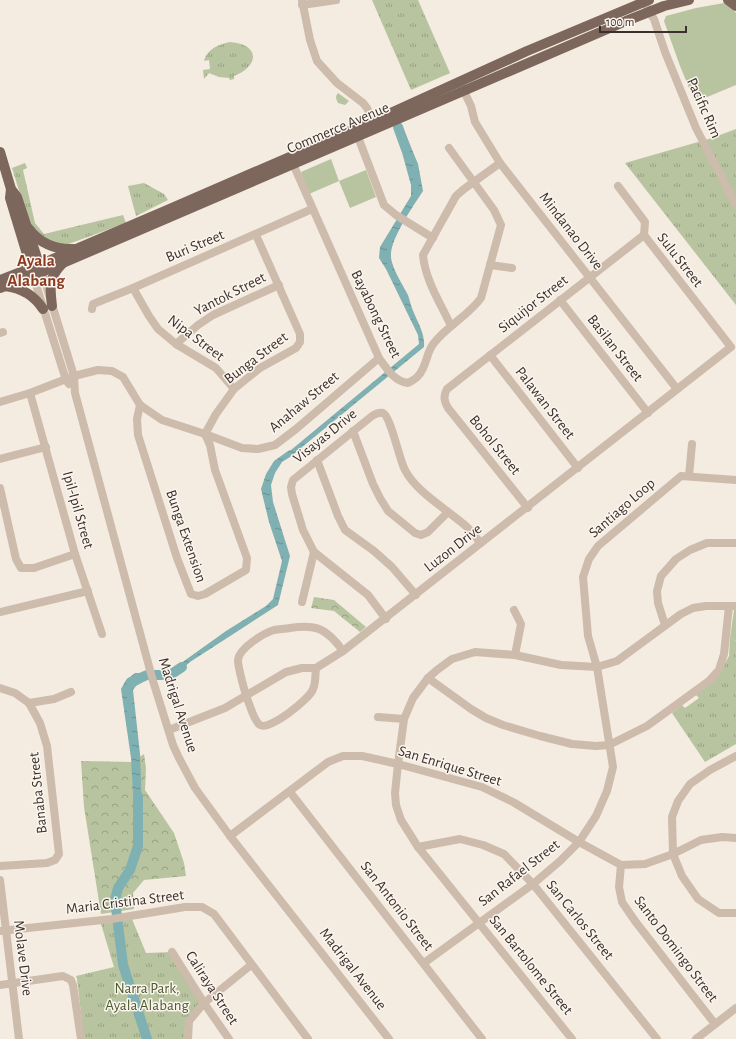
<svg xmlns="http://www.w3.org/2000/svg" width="736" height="1039" viewBox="0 0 736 1039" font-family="'Alegreya Sans',sans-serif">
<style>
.green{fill:#b8c4a0}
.forest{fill:url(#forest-crowns)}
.park{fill:url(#park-tufts)}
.water{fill:url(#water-ripples)}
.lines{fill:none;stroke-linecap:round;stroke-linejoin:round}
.river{stroke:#7fb0b2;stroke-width:10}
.minor{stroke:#cdbbac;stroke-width:8}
.major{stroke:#7d675c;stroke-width:10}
.labels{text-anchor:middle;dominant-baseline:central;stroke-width:3;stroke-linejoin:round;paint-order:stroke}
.street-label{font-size:15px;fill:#3b302b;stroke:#fbf5ee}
.park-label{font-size:15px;fill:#4a5a2e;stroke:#fbf5ee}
.quarter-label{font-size:17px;font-weight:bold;fill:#8c3b22;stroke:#fbf5ee}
</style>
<defs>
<pattern id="forest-crowns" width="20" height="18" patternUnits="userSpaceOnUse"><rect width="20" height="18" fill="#b8c4a0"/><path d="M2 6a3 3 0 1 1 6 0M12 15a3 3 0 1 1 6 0" fill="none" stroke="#97a083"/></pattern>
<pattern id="park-tufts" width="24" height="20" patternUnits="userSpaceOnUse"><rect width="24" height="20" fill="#b8c4a0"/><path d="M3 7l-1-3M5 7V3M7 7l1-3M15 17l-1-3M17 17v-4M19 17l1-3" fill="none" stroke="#97a083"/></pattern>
<pattern id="water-ripples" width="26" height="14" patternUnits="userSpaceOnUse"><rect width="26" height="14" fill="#7fb0b2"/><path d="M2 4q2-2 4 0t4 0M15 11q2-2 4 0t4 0" fill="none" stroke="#699091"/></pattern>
</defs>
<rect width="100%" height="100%" fill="#f4ebe1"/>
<g class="green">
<path d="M724,3L731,7L736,13V85L695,102L680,66L664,21L666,16L696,8Z"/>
<path d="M338,93L349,101L345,105L338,103C336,99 335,96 338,93Z"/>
<path d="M331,159L339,181L366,170L376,197L350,208L339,181L309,194L301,172Z"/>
<path d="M734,610H736V641L730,638Z"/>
</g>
<g class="forest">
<path d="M314,597L334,600L366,627L360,632L334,611L311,608Z"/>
<path d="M144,754L146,768L145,790L174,833L184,863L186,876L144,880L133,893L134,909L101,914L84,807L81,761L132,762Z"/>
</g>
<g class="park">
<path d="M372,0H418L450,73L411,90Z"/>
<path d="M230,42C260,44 260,66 234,76V79L230,80L229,78L219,77L209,73L204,79L203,70L210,69L209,60L204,61C207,49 219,44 230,42Z"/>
<path d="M736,129V305L625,163L712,138Z"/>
<path d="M25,163L27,168L23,170L35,223L44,234L123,215L126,223L63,246L44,238L29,223L12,168Z"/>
<path d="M144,183L164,194L168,200L136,216L128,186Z"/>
<path d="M730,638L736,641V744L705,762L672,713L682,705L685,708L699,698L696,695L720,673L729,656Z"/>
<path d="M132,919L146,953L172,952L203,1003C194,1014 182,1024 185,1039H84L77,979L76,976L114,967L101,924Z"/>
</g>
<g class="water">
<path d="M406,135L418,164L423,191C414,205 390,239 391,256C391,267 403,285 408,295C410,301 411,307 414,313C419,325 425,334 424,347L290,457L282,462L275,473L271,485L273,502L290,556L278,605L190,662L176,674L156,678L157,672L167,671L184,661L226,631L266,606L273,599L282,561L269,522L261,489L266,474L274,461L288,451L291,450L419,344L418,335L386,269L379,258L380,247L411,196V185L398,138Z"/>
<path d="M135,673H141L143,682L136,686L133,690L140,754L142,810H134L131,758L121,689L126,680Z"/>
</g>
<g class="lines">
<g class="river">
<path d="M398,127L406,149"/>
<path d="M131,683V682L147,675H170L182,667"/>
<path d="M138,796V846L130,870L118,888L115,900L123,965L147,1039"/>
</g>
<g class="minor">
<path d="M302,0L310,40L317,61L337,83L363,103L367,108L375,126"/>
<path d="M644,0L649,12L654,19L665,52L696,128L736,205"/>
<path d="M302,5L336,0"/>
<path d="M462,87L471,106L475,122L500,163L677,389"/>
<path d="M358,137L384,205L396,215L433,238"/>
<path d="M293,164L379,358C387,369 394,381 408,383C411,381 416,379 418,376C427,367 426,352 434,343C447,326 468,316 481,298L501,225L494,210L449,148"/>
<path d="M490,265L512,268"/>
<path d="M42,272L74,376L75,393L153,681L173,745L179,758L195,788L230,836L389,1039"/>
<path d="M33,275L66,380L69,384"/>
<path d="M133,288L149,316L158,329L176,344L216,368L234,389"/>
<path d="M560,300L648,413"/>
<path d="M92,309L93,304L133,288L312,209"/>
<path d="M451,326C441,304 425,280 423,255L456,196L464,189L500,163"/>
<path d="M0,333L3,332"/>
<path d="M176,344L198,325L213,315L279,285"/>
<path d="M490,355L578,468"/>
<path d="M30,393L75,554L102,634"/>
<path d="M0,402L30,393L74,376L98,370L112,371L123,377L140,405L162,420L205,434L242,448L258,449L275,445L296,429L379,358"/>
<path d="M140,405L137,419L138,435L177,558L191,594L198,596L205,594L246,570L247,558L215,470L210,445L205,434L216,414L234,389L260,368L296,348L300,342V334L256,235"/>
<path d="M353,431L373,484L380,498L388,511L415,533L421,535L428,532L448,512"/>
<path d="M0,459L46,447"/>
<path d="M317,460L338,516L345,530L374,551L392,567L416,595"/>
<path d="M689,476L692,444"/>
<path d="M0,488L16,559L21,568H34L75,554"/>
<path d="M528,508L448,408C444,401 443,396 447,389L644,235"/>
<path d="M302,602L314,552"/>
<path d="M514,610L521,624L515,655"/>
<path d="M0,612L88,591"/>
<path d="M386,619L368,595L314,552L303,530L292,494L291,487L293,480L372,416C375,414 379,412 383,413C391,417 399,459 405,470C416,492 448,510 467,527C472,532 476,538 481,543"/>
<path d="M665,625L658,603L657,591L661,576L676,559L690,550L707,543H736"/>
<path d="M316,668C315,675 316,683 313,689C310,699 269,731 260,725C254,721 251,708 248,701C245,693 238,668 238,660C239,648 264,633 274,630C279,629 285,629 290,628C317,624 327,629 343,651"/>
<path d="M428,678L471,709L486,718L503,725L540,736L572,744L596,746L609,745L647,726L709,681L719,670L724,654L729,606"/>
<path d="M0,688L15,693L29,703L40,723L47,746L59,854L55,860L47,863L0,866"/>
<path d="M29,703L54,699L71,692"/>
<path d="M378,717L404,719"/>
<path d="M169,730L225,708L286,672L302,668H316L343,651L731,347L644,235L645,222L618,186"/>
<path d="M736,756L710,770L690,784L678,801L672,817L673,854L682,876L698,899L719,913H736"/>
<path d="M290,792L482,1039"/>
<path d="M230,836L328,762L343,756H362L398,764L482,787L513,802L579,842L621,865L645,864L673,854L701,840L722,837L736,838"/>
<path d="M418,847L460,839L483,845L504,854L533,884L657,1039"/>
<path d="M621,865L619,887L622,902L635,921L715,1024"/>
<path d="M0,880L19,1039"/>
<path d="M0,931L112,919L185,907H202L214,914L308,1039"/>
<path d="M172,952L204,1003L229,1039"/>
<path d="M424,963L533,884L560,861L579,842L596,816L607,791L613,767L597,667L588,636L583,577L589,559L598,546L681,476L736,480"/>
<path d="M0,985L63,976L71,980L73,985L81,1039"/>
<path d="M188,1039L189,1021L204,1003L251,965"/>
<path d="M572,1039L418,847L401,820L396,805L395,793L398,764L404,719L413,698L428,678L437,670L452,659L475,652L515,655L561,665L597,667L617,661L681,614L693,608L706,606H736"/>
<path d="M696,1039L736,1008"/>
</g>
<g class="major">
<path d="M728,0L736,6"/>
<path d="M0,152L11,189L17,197L41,270"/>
<path d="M11,189L10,198L33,274"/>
<path d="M29,229C39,243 56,250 73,249"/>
<path d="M0,280L39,265L174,207L373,121L527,51L649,0"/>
<path d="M5,286C22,288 34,295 43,309"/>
<path d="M0,288L42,272L626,21L664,6L689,0"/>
<path d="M52,306C50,288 48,278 62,264"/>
</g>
</g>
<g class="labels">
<g class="street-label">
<text transform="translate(704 108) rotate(66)">Pacific Rim</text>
<text transform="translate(338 128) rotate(-23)">Commerce Avenue</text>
<text transform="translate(571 231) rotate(52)">Mindanao Drive</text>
<text transform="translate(195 246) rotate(-23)">Buri Street</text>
<text transform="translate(680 260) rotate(52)">Sulu Street</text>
<text transform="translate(230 294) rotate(-27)">Yantok Street</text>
<text transform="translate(533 304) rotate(-38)">Siquijor Street</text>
<text transform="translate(376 314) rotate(64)">Bayabong Street</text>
<text transform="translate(196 338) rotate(37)">Nipa Street</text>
<text transform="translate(615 348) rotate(52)">Basilan Street</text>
<text transform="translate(256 358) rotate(-37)">Bunga Street</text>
<text transform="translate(304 402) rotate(-40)">Anahaw Street</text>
<text transform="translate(545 403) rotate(52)">Palawan Street</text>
<text transform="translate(325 436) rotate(-39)">Visayas Drive</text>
<text transform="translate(495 445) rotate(51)">Bohol Street</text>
<text transform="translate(622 508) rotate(-41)">Santiago Loop</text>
<text transform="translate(78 510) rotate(74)">Ipil-Ipil Street</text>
<text transform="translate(186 536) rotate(71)">Bunga Extension</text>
<text transform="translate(453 548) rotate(-38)">Luzon Drive</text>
<text transform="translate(178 705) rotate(72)">Madrigal Avenue</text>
<text transform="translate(450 766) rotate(17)">San Enrique Street</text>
<text transform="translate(38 793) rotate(-96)">Banaba Street</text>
<text transform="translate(519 873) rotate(-38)">San Rafael Street</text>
<text transform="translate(125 902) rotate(-7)">Maria Cristina Street</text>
<text transform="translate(397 906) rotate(52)">San Antonio Street</text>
<text transform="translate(580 920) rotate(51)">San Carlos Street</text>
<text transform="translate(676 949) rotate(53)">Santo Domingo Street</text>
<text transform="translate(23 958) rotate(83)">Molave Drive</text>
<text transform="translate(531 965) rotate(51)">San Bartolome Street</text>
<text transform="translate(353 969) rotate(52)">Madrigal Avenue</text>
<text transform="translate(212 988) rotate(57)">Caliraya Street</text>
</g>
<g class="park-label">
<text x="147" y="988">Narra Park,<tspan x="147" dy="17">Ayala Alabang</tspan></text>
</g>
<g class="quarter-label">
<text x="36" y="260">Ayala<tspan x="36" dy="20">Alabang</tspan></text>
</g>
</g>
<path d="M600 26v6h86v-6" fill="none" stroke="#3b302b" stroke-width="2"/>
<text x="606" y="26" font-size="12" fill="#3b302b" stroke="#fbf5ee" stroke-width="3" paint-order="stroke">100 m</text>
</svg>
